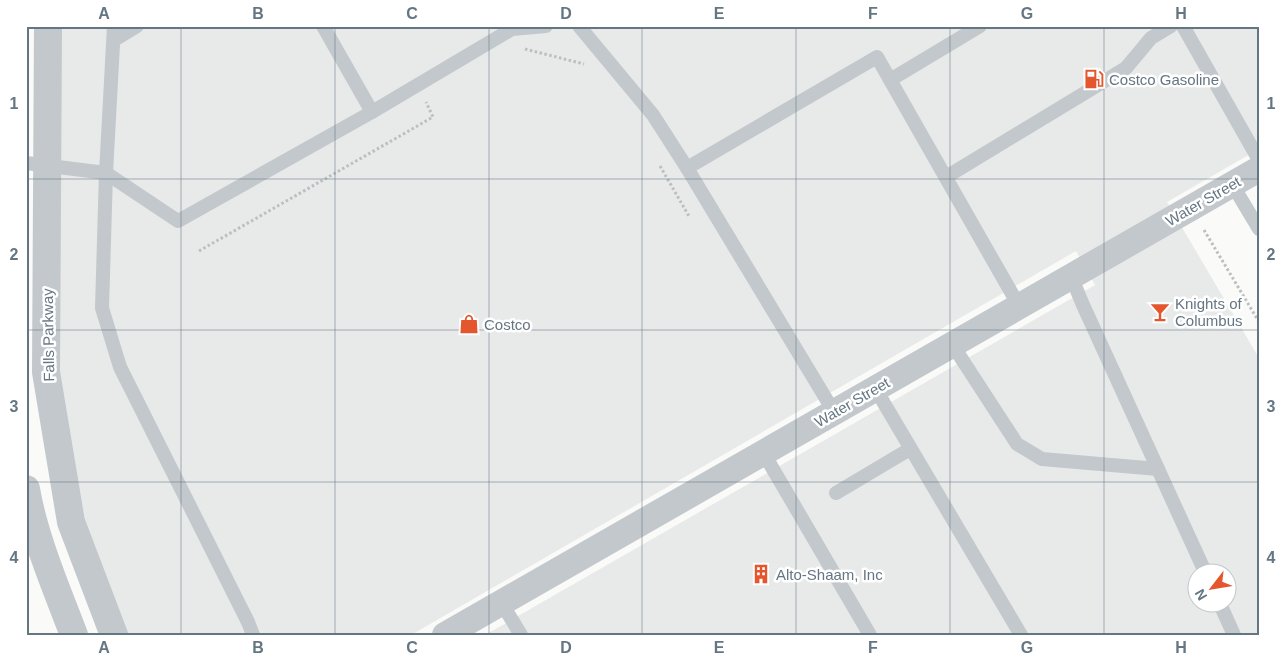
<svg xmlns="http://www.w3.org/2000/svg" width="1285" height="661" viewBox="0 0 1285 661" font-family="Arial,sans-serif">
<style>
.built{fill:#e8e9e9;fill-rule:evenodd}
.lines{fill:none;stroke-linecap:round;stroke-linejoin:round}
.path{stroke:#bbbfc2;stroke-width:3;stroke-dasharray:2.5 2.5;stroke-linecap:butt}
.service{stroke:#c3c8cc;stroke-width:14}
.minor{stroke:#c3c8cc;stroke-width:26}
.tertiary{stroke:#c3c8cc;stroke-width:28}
.grid{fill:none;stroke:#657683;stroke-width:1;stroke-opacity:0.55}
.labels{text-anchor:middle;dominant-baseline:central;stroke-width:5;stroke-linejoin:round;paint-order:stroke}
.poi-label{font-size:15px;fill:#657683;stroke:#fff;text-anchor:start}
.street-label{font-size:15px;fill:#657683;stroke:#fff}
.neatline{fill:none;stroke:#657683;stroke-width:2}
.grid-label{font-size:16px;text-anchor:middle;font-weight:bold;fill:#657683}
</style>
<rect width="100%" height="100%" fill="#fafaf8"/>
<path class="built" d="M55,26H1259V149L1167,202L1259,358V635H485L1095,285L1076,251L411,635H119L93,569L56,377ZM1198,574H1228V604H1198Z"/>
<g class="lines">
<g class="path">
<path d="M525,49L584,64"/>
<path d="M660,166L690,218"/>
<path d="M1204,230L1259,322"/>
<path d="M199,251L433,117L426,102"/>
</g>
<g class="service">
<path d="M114,26L106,173L102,308L120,367L248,622L253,635"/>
<path d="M323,26L372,112"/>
<path d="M579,26L653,115L687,168L834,412"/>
<path d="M1183,26L1259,160"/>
<path d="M114,40L137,26"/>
<path d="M890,80L980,26"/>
<path d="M26,163L106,173L178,221L372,112L512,29L546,26"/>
<path d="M687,168L877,57L1019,306"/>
<path d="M946,177L1126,68L1151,38L1171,26"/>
<path d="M1232,184L1259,229"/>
<path d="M1071,276L1083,305L1206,574"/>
<path d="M952,344L1017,444L1042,459L1158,469"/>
<path d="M875,388L1021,635"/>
<path d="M763,452L870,635"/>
<path d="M836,493L910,449"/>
<path d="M501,602L521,635"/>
<path d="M1220,604L1234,635"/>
</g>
<path class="minor" d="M445,635L1259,169"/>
<g class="tertiary">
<path d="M48,26L46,372L71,522L114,635"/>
<path d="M26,489C34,537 57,590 74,635"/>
</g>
</g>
<path class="grid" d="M181,26V635M335,26V635M489,26V635M642,26V635M796,26V635M950,26V635M1104,26V635M26,179H1259M26,330H1259M26,482H1259"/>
<defs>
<symbol id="fuel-bare" viewBox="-9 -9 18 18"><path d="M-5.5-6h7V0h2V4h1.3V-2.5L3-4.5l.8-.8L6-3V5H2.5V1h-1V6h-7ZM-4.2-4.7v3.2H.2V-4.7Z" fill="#e4572e" stroke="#fff" stroke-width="2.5" paint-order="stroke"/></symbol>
<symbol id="bar-bare" viewBox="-9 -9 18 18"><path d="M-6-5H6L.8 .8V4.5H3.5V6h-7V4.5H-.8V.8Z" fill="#e4572e" stroke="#fff" stroke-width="2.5" paint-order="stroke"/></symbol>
<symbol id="shop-bare" viewBox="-9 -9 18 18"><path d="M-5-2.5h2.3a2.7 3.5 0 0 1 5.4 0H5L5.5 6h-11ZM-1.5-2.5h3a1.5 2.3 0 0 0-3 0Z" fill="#e4572e" stroke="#fff" stroke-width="2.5" paint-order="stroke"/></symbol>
<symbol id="building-bare" viewBox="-9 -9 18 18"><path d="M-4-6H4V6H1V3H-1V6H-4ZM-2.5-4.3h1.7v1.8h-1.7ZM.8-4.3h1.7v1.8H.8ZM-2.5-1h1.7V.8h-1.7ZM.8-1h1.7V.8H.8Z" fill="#e4572e" stroke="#fff" stroke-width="2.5" paint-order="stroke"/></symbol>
</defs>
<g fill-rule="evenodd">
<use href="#fuel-bare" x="1080" y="65" width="28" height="28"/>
<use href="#bar-bare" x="1146" y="298" width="28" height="28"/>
<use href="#shop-bare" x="455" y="310" width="28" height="28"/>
<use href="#building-bare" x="747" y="560" width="28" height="28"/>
</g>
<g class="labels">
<g class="poi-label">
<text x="1109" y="79">Costco Gasoline</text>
<text x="1175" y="303">Knights of<tspan x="1175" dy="17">Columbus</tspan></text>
<text x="484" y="324">Costco</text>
<text x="776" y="574">Alto-Shaam, Inc</text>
</g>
<g class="street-label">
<text transform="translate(1203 201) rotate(-30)">Water Street</text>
<text transform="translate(48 335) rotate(-91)">Falls Parkway</text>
<text transform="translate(852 402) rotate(-30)">Water Street</text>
</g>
</g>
<rect width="1285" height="661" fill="none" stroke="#ffffff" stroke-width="55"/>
<g transform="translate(1212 588) rotate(239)"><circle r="24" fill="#ffffff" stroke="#c1c8cd"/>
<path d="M0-4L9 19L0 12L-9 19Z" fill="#e4572e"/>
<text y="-8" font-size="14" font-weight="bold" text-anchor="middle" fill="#657683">N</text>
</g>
<rect x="28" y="28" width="1230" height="606" class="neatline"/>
<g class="grid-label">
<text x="104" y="19">A</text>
<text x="258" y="19">B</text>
<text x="412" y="19">C</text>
<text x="566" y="19">D</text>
<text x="719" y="19">E</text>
<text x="873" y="19">F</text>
<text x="1027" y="19">G</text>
<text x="1181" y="19">H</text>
<text x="14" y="109">1</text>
<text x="1271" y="109">1</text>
<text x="14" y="260">2</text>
<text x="1271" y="260">2</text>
<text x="14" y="412">3</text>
<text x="1271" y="412">3</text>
<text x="14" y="563">4</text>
<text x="1271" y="563">4</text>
<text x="104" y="653">A</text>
<text x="258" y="653">B</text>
<text x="412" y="653">C</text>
<text x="566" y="653">D</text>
<text x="719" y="653">E</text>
<text x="873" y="653">F</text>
<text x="1027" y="653">G</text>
<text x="1181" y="653">H</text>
</g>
</svg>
